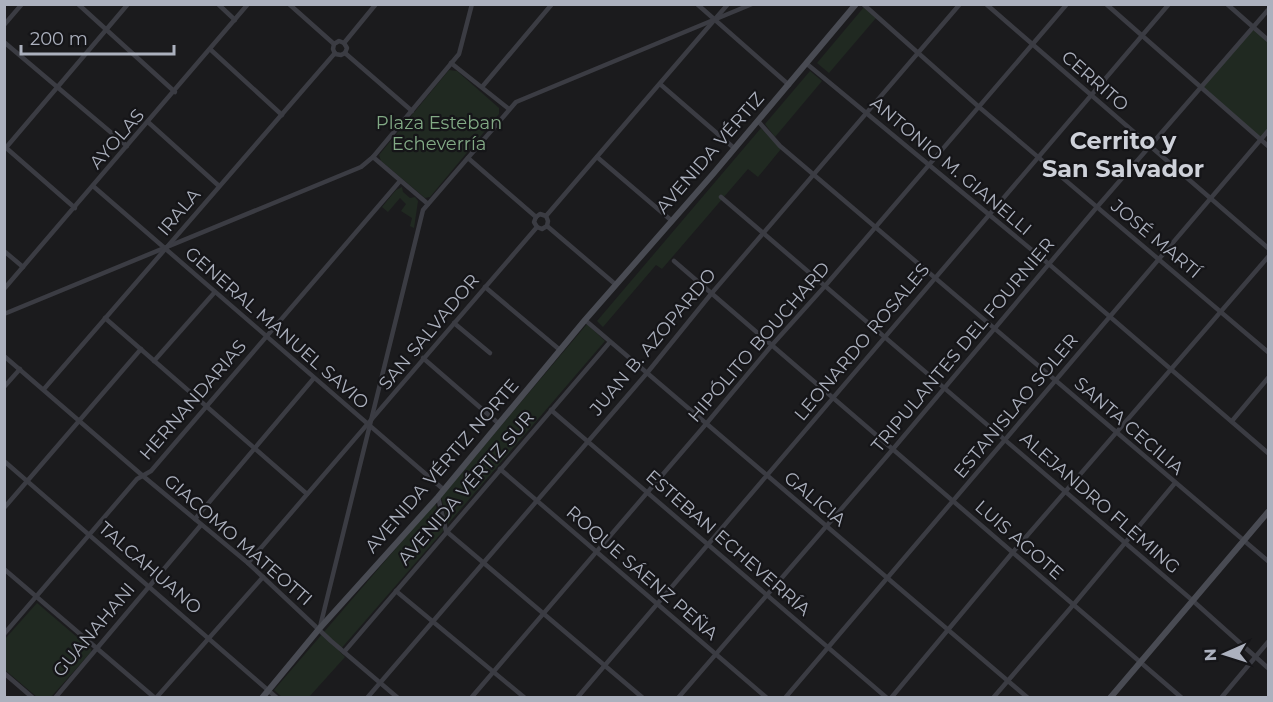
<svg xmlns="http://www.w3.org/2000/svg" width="1273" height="702" viewBox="0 0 1273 702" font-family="Montserrat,sans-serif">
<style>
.green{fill:#202921}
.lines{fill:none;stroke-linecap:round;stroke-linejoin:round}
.street{stroke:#3b3c43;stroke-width:4.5}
.secondary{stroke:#494b53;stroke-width:6}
.labels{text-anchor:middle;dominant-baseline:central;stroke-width:4.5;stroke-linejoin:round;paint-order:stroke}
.street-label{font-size:18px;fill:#acb1be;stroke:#151518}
.park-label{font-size:18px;fill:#82aa85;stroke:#151518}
.district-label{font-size:24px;font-weight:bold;fill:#ced1d9;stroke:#151518}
</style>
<rect width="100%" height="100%" fill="#1b1b1d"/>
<g class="green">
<path d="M864,7L876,18L829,73L817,63Z"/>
<path d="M1253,27L1268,40V131L1261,140L1201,87Z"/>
<path d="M449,70L457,71L499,108V114L430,197L425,198L381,161L379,155Z"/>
<path d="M810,71L822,81L775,137L765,124Z"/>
<path d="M761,128L781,149L758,177L748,169L662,269L656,265L603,327L597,321Z"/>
<path d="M402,187L403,192L410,198L415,197L418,201L414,228L410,226L412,218L401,211L406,204L400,198L388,212L382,207L396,190Z"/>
<path d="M587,324L605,341L448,524L441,497Z"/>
<path d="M435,503L444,530L339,651L345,657L309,697H282L274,690Z"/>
<path d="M37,603L91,649V652L51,697H37L5,670V639Z"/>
</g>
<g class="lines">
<g class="street">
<path d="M78,4L175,92"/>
<path d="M218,4L235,20"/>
<path d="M289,4L334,44"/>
<path d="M697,4L789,85"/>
<path d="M863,4L979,107L1268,352"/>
<path d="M986,4L1268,248"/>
<path d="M1106,4L1268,146"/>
<path d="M1227,4L1268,40"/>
<path d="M4,25L22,4"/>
<path d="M4,42L127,146"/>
<path d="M344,43L376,4"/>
<path d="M334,44L333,49L335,54L341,55L345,53"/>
<path d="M334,44L339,41L344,43L347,48L345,53"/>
<path d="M211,50L282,115"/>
<path d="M345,53L412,111"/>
<path d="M451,63L509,109"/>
<path d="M807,64L1050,265L1268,453"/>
<path d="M660,84L734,148"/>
<path d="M482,87L552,4"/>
<path d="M758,121L780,146L1268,561"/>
<path d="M148,122L219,186"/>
<path d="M4,146L75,208"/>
<path d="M4,150L128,4"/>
<path d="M373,157L428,204"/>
<path d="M597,157L672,221"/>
<path d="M468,158L536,217"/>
<path d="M93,186L443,489"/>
<path d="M721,197L1192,600L1268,668"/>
<path d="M546,216L728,4"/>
<path d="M536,217L534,222L537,227L542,229L547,226"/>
<path d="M536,217L540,214L546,216L548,221L547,226"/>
<path d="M547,226L615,284"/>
<path d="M4,251L23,267"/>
<path d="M674,261L1182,698"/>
<path d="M485,287L560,350"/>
<path d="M4,289L248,4"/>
<path d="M4,314L361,167L373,157L459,54L472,4"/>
<path d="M105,318L307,494"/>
<path d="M585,320L1028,698"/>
<path d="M454,323L490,353"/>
<path d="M4,356L143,476L248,563L331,641L398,698"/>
<path d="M423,358L498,423"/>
<path d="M154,361L214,293"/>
<path d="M4,387L20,369"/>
<path d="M44,389L335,53"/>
<path d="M551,410L887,698"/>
<path d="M1232,421L1268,378"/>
<path d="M4,461L277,698"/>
<path d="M500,469L767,698"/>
<path d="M438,497L446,531L643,698"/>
<path d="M4,508L141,349"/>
<path d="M195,519L314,378"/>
<path d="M248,563L537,227"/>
<path d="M4,569L155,698"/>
<path d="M396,591L525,698"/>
<path d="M320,627L423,210L516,102L752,4"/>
<path d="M4,634L137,479L151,471L400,181"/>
<path d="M344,652L610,342"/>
<path d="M4,673L33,698"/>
<path d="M55,698L201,525"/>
<path d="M156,698L263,577"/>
<path d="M367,698L647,373L711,294L960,4"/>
<path d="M471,698L706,424L772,345L825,286L1067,4"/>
<path d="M577,698L1169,4"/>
<path d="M678,698L893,449L1097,207L1268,10"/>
<path d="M785,698L1268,131"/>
<path d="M891,698L1013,552L1268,257"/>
<path d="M993,698L1074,604L1175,483"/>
<path d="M1221,698L1268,642"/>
</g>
<g class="secondary">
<path d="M262,698L319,629L438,497L585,320L713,174L856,4"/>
<path d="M1110,698L1268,512"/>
</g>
</g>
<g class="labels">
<g class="street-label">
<text transform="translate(1095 81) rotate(41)">CERRITO</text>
<text transform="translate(117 139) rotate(-49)">AYOLAS</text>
<text transform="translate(710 153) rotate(-49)">AVENIDA VÉRTIZ</text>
<text transform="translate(951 166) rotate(40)">ANTONIO M. GIANELLI</text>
<text transform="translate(179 212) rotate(-50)">IRALA</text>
<text transform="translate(1156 239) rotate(40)">JOSÉ MARTÍ</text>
<text transform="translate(277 328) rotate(41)">GENERAL MANUEL SAVIO</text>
<text transform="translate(429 332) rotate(-50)">SAN SALVADOR</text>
<text transform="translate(653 342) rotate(-50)">JUAN B. AZOPARDO</text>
<text transform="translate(759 342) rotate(-49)">HIPÓLITO BOUCHARD</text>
<text transform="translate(862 342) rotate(-50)">LEONARDO ROSALES</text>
<text transform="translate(963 345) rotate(-50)">TRIPULANTES DEL FOURNIER</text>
<text transform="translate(193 400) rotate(-49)">HERNANDARIAS</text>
<text transform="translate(1016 406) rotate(-50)">ESTANISLAO SOLER</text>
<text transform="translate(1129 426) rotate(41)">SANTA CECILIA</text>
<text transform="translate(442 466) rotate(-49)">AVENIDA VÉRTIZ NORTE</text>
<text transform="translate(466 488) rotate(-49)">AVENIDA VÉRTIZ SUR</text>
<text transform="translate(815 499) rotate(40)">GALICIA</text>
<text transform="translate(1100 503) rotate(41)">ALEJANDRO FLEMING</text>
<text transform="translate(238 540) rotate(41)">GIACOMO MATEOTTI</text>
<text transform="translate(1019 540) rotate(41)">LUIS AGOTE</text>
<text transform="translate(728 543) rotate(41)">ESTEBAN ECHEVERRÍA</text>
<text transform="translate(150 568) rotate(41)">TALCAHUANO</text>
<text transform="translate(642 573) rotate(41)">ROQUE SÁENZ PEÑA</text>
<text transform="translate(94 630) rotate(-50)">GUANAHANI</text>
</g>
<g class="park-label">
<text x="439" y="123">Plaza Esteban<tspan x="439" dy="21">Echeverría</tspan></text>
</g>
<g class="district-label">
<text x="1123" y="140">Cerrito y<tspan x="1123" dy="28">San Salvador</tspan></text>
</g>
</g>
<rect width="1273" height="702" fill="none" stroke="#acb1be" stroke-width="12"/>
<g transform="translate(1225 654) rotate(267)" stroke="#151518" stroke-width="4.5" paint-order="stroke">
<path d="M0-4.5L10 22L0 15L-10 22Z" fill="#acb1be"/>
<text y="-9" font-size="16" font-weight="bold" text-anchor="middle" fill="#acb1be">N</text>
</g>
<path d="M21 45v9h153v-9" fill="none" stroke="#acb1be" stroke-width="3"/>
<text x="30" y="45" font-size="18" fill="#acb1be" stroke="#151518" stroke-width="4.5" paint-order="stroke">200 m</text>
</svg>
